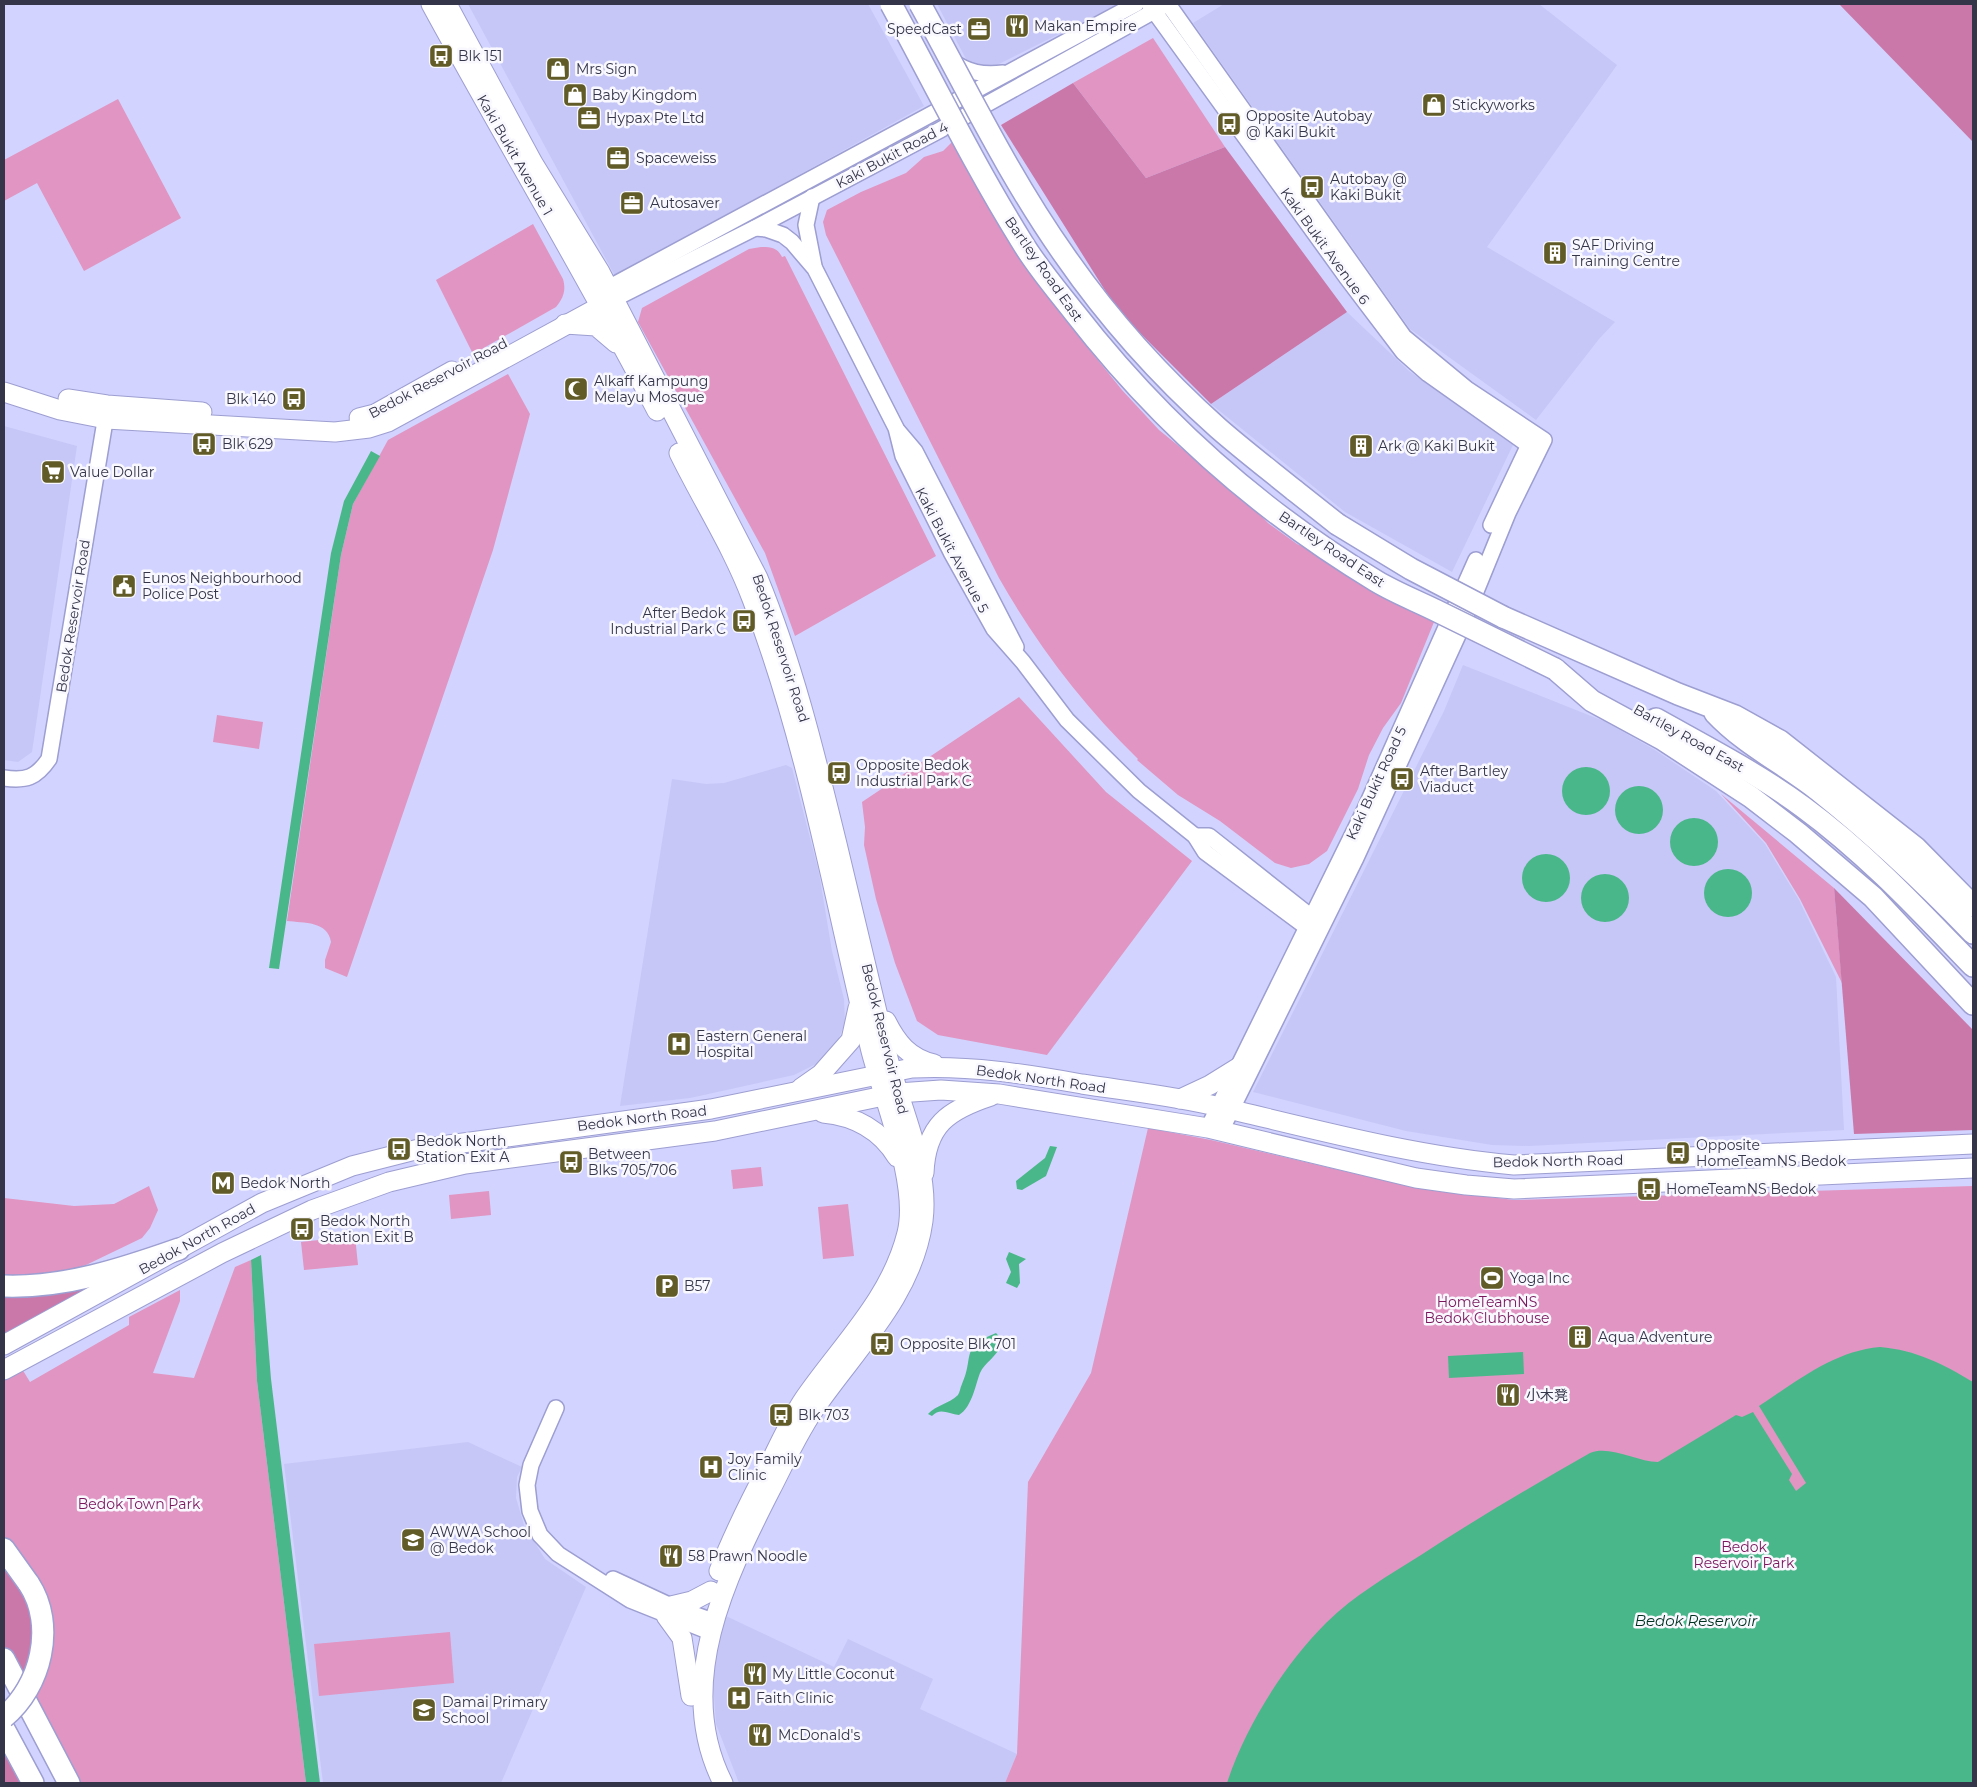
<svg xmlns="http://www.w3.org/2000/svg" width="1977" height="1787" viewBox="0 0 1977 1787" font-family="Montserrat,'Noto Sans SC',sans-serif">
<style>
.built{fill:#c6c7f7}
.green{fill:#e195c2}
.forest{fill:#ca78aa}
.water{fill:#4ab78a}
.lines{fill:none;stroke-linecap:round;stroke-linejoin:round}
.minor-casing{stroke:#9d9ed1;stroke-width:18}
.major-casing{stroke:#9d9ed1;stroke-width:21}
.highway-casing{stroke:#9d9ed1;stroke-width:24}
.minor{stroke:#fff;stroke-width:15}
.major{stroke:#fff;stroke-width:19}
.highway{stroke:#fff;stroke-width:21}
.highway-bridge-casing{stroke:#9d9ed1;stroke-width:24;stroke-linecap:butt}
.highway-bridge{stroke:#fff;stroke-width:21}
.labels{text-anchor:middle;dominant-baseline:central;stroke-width:5;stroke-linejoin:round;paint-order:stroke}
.poi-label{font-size:14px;fill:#35354a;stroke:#f8f8fe;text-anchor:start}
.street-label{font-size:14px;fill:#35354a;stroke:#f8f8fe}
.park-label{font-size:14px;fill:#7a175c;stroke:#f8f8fe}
.water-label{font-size:15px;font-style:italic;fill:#003220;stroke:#f8f8fe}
</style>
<rect width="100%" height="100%" fill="#d2d3fe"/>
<g class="built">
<path d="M468,4H868L924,106L615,276Z"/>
<path d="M937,4H1119L975,76Z"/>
<path d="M1224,4H1539L1617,65L1487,247L1615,322L1599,339L1536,420L1410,329L1193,23Z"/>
<path d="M1347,312L1409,371L1513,445L1452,572L1345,512L1211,404Z"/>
<path d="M4,426L77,446L32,752L18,762L4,760Z"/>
<path d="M1463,665L1606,722L1655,750L1716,791L1765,844L1799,900L1836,977L1844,1130L1529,1146L1492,1145L1406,1131L1253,1092L1444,711Z"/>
<path d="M786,765L792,768L819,873L832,951L844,999L845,1023L836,1045L820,1062L794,1075L690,1098L620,1106L672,779L706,784L724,783Z"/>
<path d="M468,1442L522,1467L517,1477L516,1498L524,1525L545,1559L586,1587L501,1783H323L284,1464Z"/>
<path d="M726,1616L834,1667L848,1639L933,1679L920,1709L1017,1754L1005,1783H739L716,1724L713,1682L718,1643Z"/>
</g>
<g class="green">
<path d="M1153,38L1225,147L1146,178L1073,83Z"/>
<path d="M118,99L181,218L84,271L37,183L4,201V160Z"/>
<path d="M955,139L1059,312L1122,390L1159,430L1249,503L1268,523L1297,544L1321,554L1375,590L1434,622L1401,703L1383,728L1369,755L1358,789L1327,851L1309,864L1291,868L1275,863L1220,821L1178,795L1137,760L1138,759C1083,705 1037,645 999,578L826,235L823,222L827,210L861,192L906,173L924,157L943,151Z"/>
<path d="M533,224L563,279C566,290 564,297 556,307L473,354L436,280Z"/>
<path d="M761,247C771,247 778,248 782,257L785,256L936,556L795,636L765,553L638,322L642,308L749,249Z"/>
<path d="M508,374L530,414L493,550L347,977L325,968V960L331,942C328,921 304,923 287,921L341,555L353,504L388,440Z"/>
<path d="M1019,697L1106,792L1192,861L1047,1055L938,1035L917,1021L895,963L876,899L864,845L865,827L862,802Z"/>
<path d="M217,715L263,722L259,749L213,742Z"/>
<path d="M1721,794L1834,888L1842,983L1800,899L1766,843Z"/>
<path d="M1148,1128L1211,1140L1416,1188L1514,1200L1973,1186V1783H1005L1017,1754L1028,1482L1091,1373Z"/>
<path d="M761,1167L763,1186L733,1189L731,1170Z"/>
<path d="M149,1186L158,1210L150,1228L142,1238L86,1265L30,1280L4,1278V1198L74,1206L114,1204Z"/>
<path d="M489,1191L491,1215L451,1219L449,1195Z"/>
<path d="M848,1204L854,1256L823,1259L818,1207Z"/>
<path d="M355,1236L358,1265L304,1270L301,1242Z"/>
<path d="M251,1260L257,1381L306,1783H76L29,1694L4,1541V1372L19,1364L30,1382L129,1325V1317L180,1290V1301L153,1373L194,1378L235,1267Z"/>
<path d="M450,1632L454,1683L319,1696L314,1644Z"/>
</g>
<g class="forest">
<path d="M1839,4H1973V142Z"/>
<path d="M1073,83L1146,178L1225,147L1347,312L1211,404L1118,311L1001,125Z"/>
<path d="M1834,888L1973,1030V1130L1854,1134Z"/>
<path d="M4,1286L108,1287L4,1345Z"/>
<path d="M4,1549L36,1598L30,1684L4,1659Z"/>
<path d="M4,1729L33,1783H5L4,1781Z"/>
</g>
<g class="water">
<path d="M371,451L380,456L353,504L341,555L279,969L269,968L331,553L344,501Z"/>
<circle cx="1586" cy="791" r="24"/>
<circle cx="1639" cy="810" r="24"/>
<circle cx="1694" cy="842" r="24"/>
<circle cx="1546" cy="878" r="24"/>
<circle cx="1728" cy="893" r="24"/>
<circle cx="1605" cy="898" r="24"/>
<path d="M1050,1146L1057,1147L1046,1176L1022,1190L1017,1189L1016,1181L1045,1158Z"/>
<path d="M1009,1252L1026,1259L1019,1264L1020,1283L1017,1288L1006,1283L1011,1272L1006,1259Z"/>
<path d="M261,1255L271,1379L320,1783H306L257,1381L251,1260Z"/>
<path d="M996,1333C999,1336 1002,1340 1001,1344C999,1355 984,1363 980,1373C975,1386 972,1407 959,1415C949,1414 940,1407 932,1416L928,1414C936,1405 949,1404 958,1395C960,1392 960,1388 962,1384C975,1356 959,1348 996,1333Z"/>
<path d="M1880,1347C1916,1350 1943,1364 1973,1382V1783H1227C1245,1727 1284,1665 1326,1623C1354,1595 1388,1576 1421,1555C1476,1519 1532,1486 1590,1453C1610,1445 1637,1462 1658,1462L1736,1415L1742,1417L1753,1412L1792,1474L1789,1480L1796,1491L1806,1483L1759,1406C1797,1381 1834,1351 1880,1347Z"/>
<path d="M1523,1352L1524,1374L1449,1378L1448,1356Z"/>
</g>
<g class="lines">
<defs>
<g id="minor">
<path d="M1149,4L1347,278L1403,352L1428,374L1534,449"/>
<path d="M1168,4L1404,337L1467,389L1544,440L1508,513L1459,633L1356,858L1221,1131"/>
<path d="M952,61C968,73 983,75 1003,73"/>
<path d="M812,197L806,225L814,266"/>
<path d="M755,228L766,229L783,235L792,242L815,269L896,428L903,456L951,552L994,629L1023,662L1067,720L1139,791L1195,836L1205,852L1317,935"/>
<path d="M608,288L1136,4"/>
<path d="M614,299L755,228L940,130L1167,4"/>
<path d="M898,431L915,451L1016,647"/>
<path d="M1491,525L1534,434"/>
<path d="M4,778C26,781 36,778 49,759L107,409"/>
<path d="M1195,836H1209L1319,923"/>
<path d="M1208,1128L1365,809L1476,560"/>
<path d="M556,1408L531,1465L527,1485L530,1511L540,1535L558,1554L630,1600L710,1632"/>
<path d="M613,1579L671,1606L713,1621"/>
</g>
<g id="major">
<path d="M431,4C505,140 585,273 657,411"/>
<path d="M447,4L533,163L600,272L758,578C793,663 815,754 837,844C854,915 871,986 888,1058C901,1109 930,1168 923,1221C913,1294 858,1347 818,1404C799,1430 786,1460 771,1489C726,1577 673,1685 723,1783"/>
<path d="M565,324L596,326L616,343"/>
<path d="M4,392L60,410L106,419L335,432L369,428L388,422L610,301"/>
<path d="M68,399L107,405L202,412"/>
<path d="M359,418L375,414L452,371"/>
<path d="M679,453C703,502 733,548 752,599C808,745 834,900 871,1051C884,1101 919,1184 907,1233C890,1301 839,1347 802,1402C789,1423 779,1445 768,1467C750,1501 733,1535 719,1571"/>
<path d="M886,1021C897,1043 909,1058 934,1064"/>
<path d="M801,1088L821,1074L851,1040L858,1008"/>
<path d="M1180,1099L1210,1085L1239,1067"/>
<path d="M823,1113C855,1116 880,1129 897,1157"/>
<path d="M924,1173C926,1125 948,1110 991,1096"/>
<path d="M4,1345L262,1203L352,1166L419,1149L711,1109L912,1068C970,1065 1025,1074 1082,1084C1128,1091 1175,1096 1220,1107C1318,1130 1414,1156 1514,1165L1973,1144"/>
<path d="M4,1370L222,1253L312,1210L389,1182L465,1164L715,1131L898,1093L941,1090L999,1094L1208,1128L1416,1178L1466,1185L1514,1189L1973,1168"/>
<path d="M671,1606L692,1601L711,1591"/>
<path d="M666,1616L682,1638L691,1696"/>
</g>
<g id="highway">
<path d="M1294,490L1337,524"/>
<path d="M1503,617L1678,694L1735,716L1780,741L1916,848L1973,906"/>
<path d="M1555,669L1592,701L1662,739L1751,797L1798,833L1873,897L1973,1004"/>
<path d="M1715,713C1745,745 1785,764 1819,791C1873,834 1925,883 1973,933"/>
<path d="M1656,719C1706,747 1757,773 1803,807C1866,853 1919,910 1973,966"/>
<path d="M4,1286C65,1288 122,1269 179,1249"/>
<path d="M4,1549L29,1584"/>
<path d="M4,1659L69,1783"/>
<path d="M4,1729L33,1783"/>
</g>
</defs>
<use href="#minor" class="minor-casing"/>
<use href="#major" class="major-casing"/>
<use href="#highway" class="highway-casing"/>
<use href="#minor" class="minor"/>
<use href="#major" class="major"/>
<use href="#highway" class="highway"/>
<defs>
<g id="highway-bridge">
<path d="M891,4C934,83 974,165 1022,242C1037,267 1056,289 1074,312C1157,419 1260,511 1376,581C1396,593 1417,601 1437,611C1476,630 1516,650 1555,669"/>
<path d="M920,4C967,89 1009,177 1065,256C1108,318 1162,378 1218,428C1242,449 1268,469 1294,490"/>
<path d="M1337,524L1411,569L1503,617"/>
<path d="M4,1717C41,1687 56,1625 29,1584"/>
</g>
</defs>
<use href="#highway-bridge" class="highway-bridge-casing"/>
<use href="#highway-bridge" class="highway-bridge"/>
</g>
<defs>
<symbol id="restaurant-square" viewBox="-11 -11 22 22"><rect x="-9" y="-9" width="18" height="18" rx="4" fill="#615b28" stroke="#f8f8fe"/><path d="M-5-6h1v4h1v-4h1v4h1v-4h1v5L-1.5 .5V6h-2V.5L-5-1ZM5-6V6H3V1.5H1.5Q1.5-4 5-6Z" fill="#fff"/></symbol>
<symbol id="office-square" viewBox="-11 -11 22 22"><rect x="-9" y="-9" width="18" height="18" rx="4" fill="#615b28" stroke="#f8f8fe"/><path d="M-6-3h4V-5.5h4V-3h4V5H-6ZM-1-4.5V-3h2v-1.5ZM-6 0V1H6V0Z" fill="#fff"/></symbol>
<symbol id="bus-square" viewBox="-11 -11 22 22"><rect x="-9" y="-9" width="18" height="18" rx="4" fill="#615b28" stroke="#f8f8fe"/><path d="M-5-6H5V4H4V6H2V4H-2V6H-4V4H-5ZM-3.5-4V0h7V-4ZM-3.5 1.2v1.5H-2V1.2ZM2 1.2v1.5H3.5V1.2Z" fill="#fff"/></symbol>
<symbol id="shop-square" viewBox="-11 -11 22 22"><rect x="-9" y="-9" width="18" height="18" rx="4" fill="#615b28" stroke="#f8f8fe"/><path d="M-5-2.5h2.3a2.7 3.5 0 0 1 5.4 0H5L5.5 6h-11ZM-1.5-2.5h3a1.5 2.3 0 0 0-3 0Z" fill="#fff"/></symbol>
<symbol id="building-square" viewBox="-11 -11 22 22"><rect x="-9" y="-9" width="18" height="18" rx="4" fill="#615b28" stroke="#f8f8fe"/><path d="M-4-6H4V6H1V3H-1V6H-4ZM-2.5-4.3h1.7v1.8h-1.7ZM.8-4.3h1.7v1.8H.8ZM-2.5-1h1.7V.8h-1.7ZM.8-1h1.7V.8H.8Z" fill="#fff"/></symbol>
<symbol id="mosque-square" viewBox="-11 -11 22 22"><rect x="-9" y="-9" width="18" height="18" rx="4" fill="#615b28" stroke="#f8f8fe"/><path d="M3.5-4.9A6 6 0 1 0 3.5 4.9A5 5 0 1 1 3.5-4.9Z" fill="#fff"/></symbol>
<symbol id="supermarket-square" viewBox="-11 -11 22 22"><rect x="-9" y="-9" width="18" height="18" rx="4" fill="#615b28" stroke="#f8f8fe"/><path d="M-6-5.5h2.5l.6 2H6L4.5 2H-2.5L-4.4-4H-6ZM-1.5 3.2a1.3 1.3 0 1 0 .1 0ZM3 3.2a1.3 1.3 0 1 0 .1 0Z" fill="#fff"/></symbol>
<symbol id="civic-square" viewBox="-11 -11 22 22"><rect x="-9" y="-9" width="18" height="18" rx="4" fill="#615b28" stroke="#f8f8fe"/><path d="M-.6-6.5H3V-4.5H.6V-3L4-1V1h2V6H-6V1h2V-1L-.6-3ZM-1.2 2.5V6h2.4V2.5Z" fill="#fff"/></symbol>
<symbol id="hospital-square" viewBox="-11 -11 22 22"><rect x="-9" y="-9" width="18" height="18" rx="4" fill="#615b28" stroke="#f8f8fe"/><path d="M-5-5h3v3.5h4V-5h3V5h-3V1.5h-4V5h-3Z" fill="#fff"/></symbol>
<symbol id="metro-square" viewBox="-11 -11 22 22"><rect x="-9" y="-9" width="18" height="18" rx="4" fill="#615b28" stroke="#f8f8fe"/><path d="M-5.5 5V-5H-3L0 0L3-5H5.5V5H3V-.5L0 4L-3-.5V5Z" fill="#fff"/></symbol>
<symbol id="stadium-square" viewBox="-11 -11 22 22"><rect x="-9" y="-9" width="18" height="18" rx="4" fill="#615b28" stroke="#f8f8fe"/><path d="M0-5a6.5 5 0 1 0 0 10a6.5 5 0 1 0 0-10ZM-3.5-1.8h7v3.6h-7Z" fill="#fff"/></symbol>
<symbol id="parking-square" viewBox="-11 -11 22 22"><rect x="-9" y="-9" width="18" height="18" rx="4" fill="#615b28" stroke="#f8f8fe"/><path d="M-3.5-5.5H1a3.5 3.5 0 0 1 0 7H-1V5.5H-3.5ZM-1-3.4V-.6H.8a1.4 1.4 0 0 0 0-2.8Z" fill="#fff"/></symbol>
<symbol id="school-square" viewBox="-11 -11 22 22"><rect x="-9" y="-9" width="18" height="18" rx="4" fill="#615b28" stroke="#f8f8fe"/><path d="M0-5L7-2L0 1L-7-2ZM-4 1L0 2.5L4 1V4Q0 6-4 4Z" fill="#fff"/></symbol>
</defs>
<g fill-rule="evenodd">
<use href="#restaurant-square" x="1003" y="12" width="28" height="28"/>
<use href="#office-square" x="965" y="15" width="28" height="28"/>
<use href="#bus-square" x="427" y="42" width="28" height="28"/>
<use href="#shop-square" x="544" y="55" width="28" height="28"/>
<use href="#shop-square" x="561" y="81" width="28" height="28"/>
<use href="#shop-square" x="1420" y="91" width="28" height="28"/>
<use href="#office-square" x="575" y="104" width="28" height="28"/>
<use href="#bus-square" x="1215" y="110" width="28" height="28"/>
<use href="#office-square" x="604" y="144" width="28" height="28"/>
<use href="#bus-square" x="1298" y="173" width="28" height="28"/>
<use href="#office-square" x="618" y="189" width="28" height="28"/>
<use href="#building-square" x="1541" y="239" width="28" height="28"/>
<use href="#mosque-square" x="562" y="375" width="28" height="28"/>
<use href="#bus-square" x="280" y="385" width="28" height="28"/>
<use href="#bus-square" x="190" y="430" width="28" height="28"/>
<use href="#building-square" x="1347" y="432" width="28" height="28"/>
<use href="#supermarket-square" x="39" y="458" width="28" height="28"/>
<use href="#civic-square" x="110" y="572" width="28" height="28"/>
<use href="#bus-square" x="730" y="607" width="28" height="28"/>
<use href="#bus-square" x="825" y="759" width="28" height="28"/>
<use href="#bus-square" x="1388" y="765" width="28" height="28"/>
<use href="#hospital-square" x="665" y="1030" width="28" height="28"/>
<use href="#bus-square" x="385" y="1135" width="28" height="28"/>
<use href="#bus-square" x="1664" y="1139" width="28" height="28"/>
<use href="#bus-square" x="557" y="1148" width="28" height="28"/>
<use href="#metro-square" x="209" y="1169" width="28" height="28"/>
<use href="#bus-square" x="1635" y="1175" width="28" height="28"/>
<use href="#bus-square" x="288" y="1215" width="28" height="28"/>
<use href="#stadium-square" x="1478" y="1264" width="28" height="28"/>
<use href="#parking-square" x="653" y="1272" width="28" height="28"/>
<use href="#building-square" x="1566" y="1323" width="28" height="28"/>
<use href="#bus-square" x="868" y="1330" width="28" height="28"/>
<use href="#restaurant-square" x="1494" y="1381" width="28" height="28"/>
<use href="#bus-square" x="767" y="1401" width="28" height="28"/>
<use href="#hospital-square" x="697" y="1453" width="28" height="28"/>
<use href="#school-square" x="399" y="1526" width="28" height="28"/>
<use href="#restaurant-square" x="657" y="1542" width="28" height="28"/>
<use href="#restaurant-square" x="741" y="1660" width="28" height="28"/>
<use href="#hospital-square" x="725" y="1684" width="28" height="28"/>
<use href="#school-square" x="410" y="1696" width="28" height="28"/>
<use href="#restaurant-square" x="746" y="1721" width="28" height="28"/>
</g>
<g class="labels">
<g class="poi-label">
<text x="1034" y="26">Makan Empire</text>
<text x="962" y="29" text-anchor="end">SpeedCast</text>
<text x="458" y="56">Blk 151</text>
<text x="576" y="69">Mrs Sign</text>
<text x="592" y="95">Baby Kingdom</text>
<text x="1452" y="105">Stickyworks</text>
<text x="1246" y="116">Opposite Autobay<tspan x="1246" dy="16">@ Kaki Bukit</tspan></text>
<text x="606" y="118">Hypax Pte Ltd</text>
<text x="636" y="158">Spaceweiss</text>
<text x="1330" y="179">Autobay @<tspan x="1330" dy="16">Kaki Bukit</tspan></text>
<text x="650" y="203">Autosaver</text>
<text x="1572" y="245">SAF Driving<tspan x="1572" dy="16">Training Centre</tspan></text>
<text x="594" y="381">Alkaff Kampung<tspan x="594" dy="16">Melayu Mosque</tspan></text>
<text x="276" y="399" text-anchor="end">Blk 140</text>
<text x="222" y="444">Blk 629</text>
<text x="1378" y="446">Ark @ Kaki Bukit</text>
<text x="70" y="472">Value Dollar</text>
<text x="142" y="578">Eunos Neighbourhood<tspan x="142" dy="16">Police Post</tspan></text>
<text x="726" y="613" text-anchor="end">After Bedok<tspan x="726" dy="16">Industrial Park C</tspan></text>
<text x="856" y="765">Opposite Bedok<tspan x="856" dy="16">Industrial Park C</tspan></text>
<text x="1420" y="771">After Bartley<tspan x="1420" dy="16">Viaduct</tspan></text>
<text x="696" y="1036">Eastern General<tspan x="696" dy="16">Hospital</tspan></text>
<text x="416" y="1141">Bedok North<tspan x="416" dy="16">Station Exit A</tspan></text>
<text x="1696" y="1145">Opposite<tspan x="1696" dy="16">HomeTeamNS Bedok</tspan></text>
<text x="588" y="1154">Between<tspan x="588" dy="16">Blks 705/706</tspan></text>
<text x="240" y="1183">Bedok North</text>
<text x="1666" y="1189">HomeTeamNS Bedok</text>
<text x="320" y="1221">Bedok North<tspan x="320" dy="16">Station Exit B</tspan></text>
<text x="1510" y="1278">Yoga Inc</text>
<text x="684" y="1286">B57</text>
<text x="1598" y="1337">Aqua Adventure</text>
<text x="900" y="1344">Opposite Blk 701</text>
<text x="1526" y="1395">小木凳</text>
<text x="798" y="1415">Blk 703</text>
<text x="728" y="1459">Joy Family<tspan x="728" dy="16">Clinic</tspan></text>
<text x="430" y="1532">AWWA School<tspan x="430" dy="16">@ Bedok</tspan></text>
<text x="688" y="1556">58 Prawn Noodle</text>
<text x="772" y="1674">My Little Coconut</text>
<text x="756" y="1698">Faith Clinic</text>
<text x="442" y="1702">Damai Primary<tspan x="442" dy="16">School</tspan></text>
<text x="778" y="1735">McDonald's</text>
</g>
<g class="street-label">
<text transform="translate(515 155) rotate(60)">Kaki Bukit Avenue 1</text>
<text transform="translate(892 155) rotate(-28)">Kaki Bukit Road 4</text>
<text transform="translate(1325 246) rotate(54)">Kaki Bukit Avenue 6</text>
<text transform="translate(1044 269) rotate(55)">Bartley Road East</text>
<text transform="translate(438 378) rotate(-28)">Bedok Reservoir Road</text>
<text transform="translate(1332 549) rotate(34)">Bartley Road East</text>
<text transform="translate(952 550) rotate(62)">Kaki Bukit Avenue 5</text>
<text transform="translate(73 616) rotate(-81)">Bedok Reservoir Road</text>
<text transform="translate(781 648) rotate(72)">Bedok Reservoir Road</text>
<text transform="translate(1689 738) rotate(29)">Bartley Road East</text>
<text transform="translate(1376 783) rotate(-65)">Kaki Bukit Road 5</text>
<text transform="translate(885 1039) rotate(76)">Bedok Reservoir Road</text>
<text transform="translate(1041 1079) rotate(8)">Bedok North Road</text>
<text transform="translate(642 1118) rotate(-7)">Bedok North Road</text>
<text transform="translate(1558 1161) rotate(-1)">Bedok North Road</text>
<text transform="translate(197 1239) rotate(-29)">Bedok North Road</text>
</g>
<g class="park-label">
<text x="1487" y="1302">HomeTeamNS<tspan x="1487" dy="16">Bedok Clubhouse</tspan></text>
<text x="139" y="1504">Bedok Town Park</text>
<text x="1744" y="1547">Bedok<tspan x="1744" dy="16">Reservoir Park</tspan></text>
</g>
<g class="water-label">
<text x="1696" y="1620">Bedok Reservoir</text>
</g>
</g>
<rect width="1977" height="1787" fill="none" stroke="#35354a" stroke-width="10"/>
</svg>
